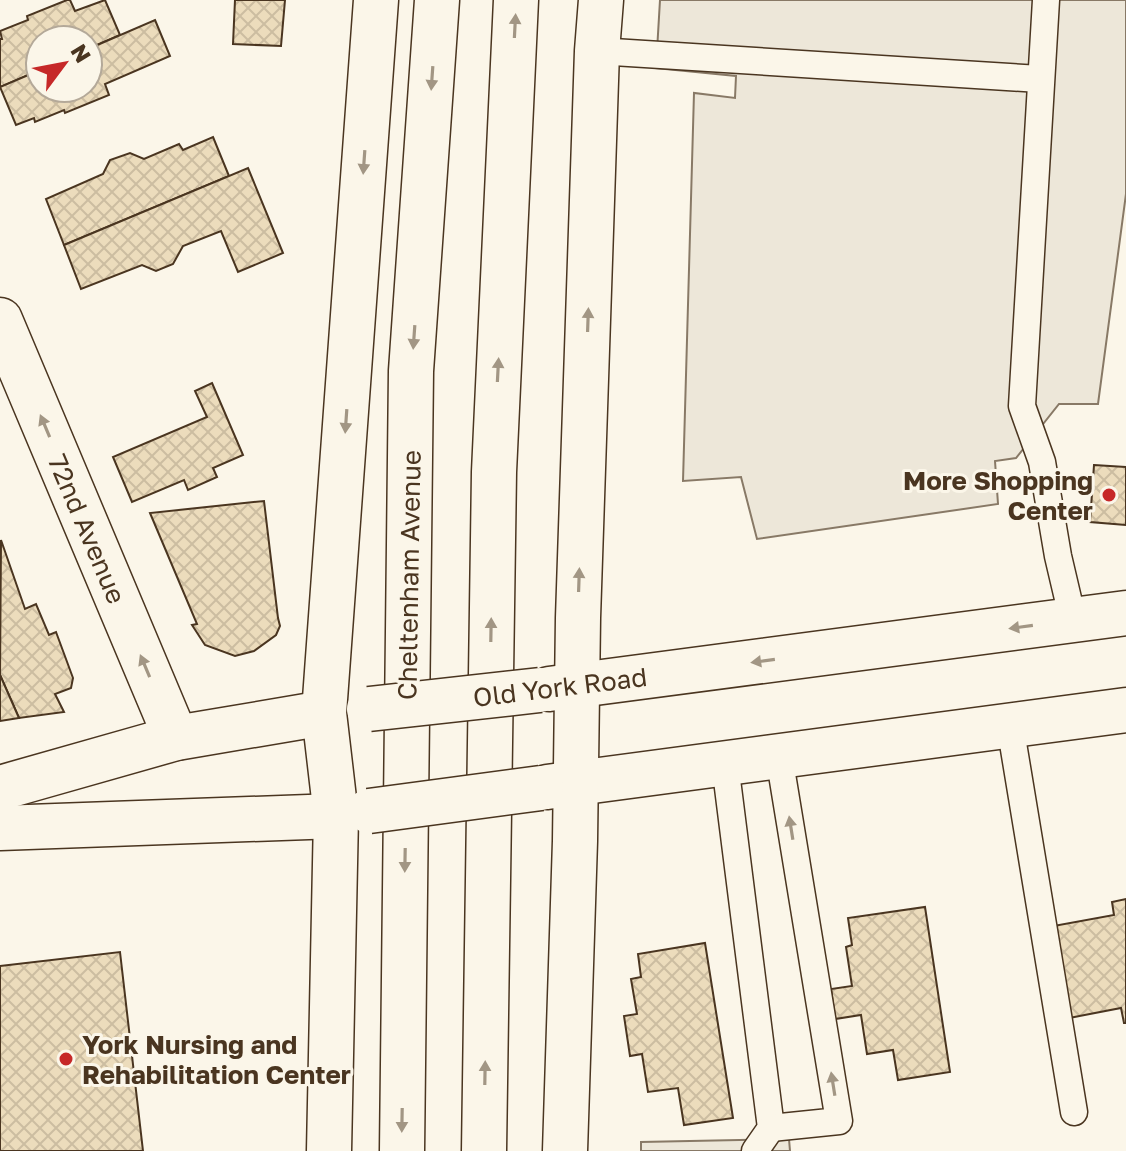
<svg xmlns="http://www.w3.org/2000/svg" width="1126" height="1151" viewBox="0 0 1126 1151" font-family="'Golos Text',sans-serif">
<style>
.parking{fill:#ede7d9;stroke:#887966;stroke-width:2}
.building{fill:url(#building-cross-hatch);stroke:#4a3520;stroke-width:2}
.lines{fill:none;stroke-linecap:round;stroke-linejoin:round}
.lane-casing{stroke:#4a3520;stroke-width:29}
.street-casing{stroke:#4a3520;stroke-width:47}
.primary-casing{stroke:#4a3520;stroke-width:47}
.highway-casing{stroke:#4a3520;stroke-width:47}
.lane{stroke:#fbf6e9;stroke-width:26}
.street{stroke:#fbf6e9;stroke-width:44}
.primary{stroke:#fbf6e9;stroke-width:44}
.highway{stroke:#fbf6e9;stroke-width:44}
.highway-bridge-casing{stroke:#4a3520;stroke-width:47;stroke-linecap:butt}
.highway-bridge{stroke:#fbf6e9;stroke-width:44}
.oneway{fill:#a29684}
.poi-dot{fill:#c62828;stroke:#fbf6e9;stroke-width:3}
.labels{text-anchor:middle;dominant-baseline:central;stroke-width:6;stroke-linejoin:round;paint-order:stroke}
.poi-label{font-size:26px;font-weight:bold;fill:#4a3520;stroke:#fbf6e9;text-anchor:end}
.street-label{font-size:26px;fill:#4a3520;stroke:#fbf6e9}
</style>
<defs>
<pattern id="building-cross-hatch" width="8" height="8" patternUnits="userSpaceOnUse" patternTransform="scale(2)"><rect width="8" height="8" fill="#ecdcbc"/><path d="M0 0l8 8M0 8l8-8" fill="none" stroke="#ccbda1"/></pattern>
</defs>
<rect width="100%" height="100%" fill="#fbf6e9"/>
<g class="parking">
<path d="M660,0H1126V194L1098,404H1059L1016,458L995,461L998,504L757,539L741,477L683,481L694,93L735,98L736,76L656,68Z"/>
<path d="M789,1139L790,1151H641V1142Z"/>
</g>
<g class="building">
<path d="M67,0H70L75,11L105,0L120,35L88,49V40H40V70L0,87V39H2L0,31L28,20L27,16Z"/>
<path d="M235,0H285L281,46L233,44Z"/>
<path d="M155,20L170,56L105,84L109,95L65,113L64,110L35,122L34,118L16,125L0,87L40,70V88H88V49Z"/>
<path d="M213,137L229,176L64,245L46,199L103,174L110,160L130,153L144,159L179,144L183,150Z"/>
<path d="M248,168L283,253L238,272L221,231L183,246L173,264L156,271L142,265L81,289L64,245Z"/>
<path d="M212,383L243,455L213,468L217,477L188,490L184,480L132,502L113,457L207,417L195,391Z"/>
<path d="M1094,465L1126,467V525L1090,522Z"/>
<path d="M264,501L278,618L280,626L276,635L254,651L235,656L205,645L192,625L197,624L150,513Z"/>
<path d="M1,540L25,609L36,604L49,635L56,632L73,678L71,688L55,694L64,712L19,718L0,675Z"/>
<path d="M0,675L19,718L0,721Z"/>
<path d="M1126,899V1023H1124L1121,1008L1064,1019L1048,927L1114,915L1112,902Z"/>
<path d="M925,907L950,1072L898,1080L893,1050L867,1054L861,1015L835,1019L831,989L852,986L846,947L852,945L848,918Z"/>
<path d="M705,943L733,1118L684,1125L678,1088L648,1092L642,1054L630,1056L624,1016L637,1014L631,979L641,977L638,954Z"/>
<path d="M120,952L143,1151H0V966Z"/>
</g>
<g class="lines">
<defs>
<g id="lane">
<path d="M1046,0L1022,406L1042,462L1058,556L1073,620"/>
<path d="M597,51L1040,79"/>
<path d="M1010,725L1074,1112"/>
<path d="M725,764L771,1128L755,1151"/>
<path d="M771,1128L839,1121L779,756"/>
</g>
<path id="street" d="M0,320L176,738"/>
<g id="primary">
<path d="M0,788L176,738L324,713"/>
<path d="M0,828L336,816"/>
</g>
<g id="highway">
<path d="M549,689L1126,613"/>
<path d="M547,787L1126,710"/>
<path d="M329,1151L336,816L324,713L376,0"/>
<path d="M402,1151L411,371L437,0"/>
<path d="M484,1151L494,472L516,0"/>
<path d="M565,1151L575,841L578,618L597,51L601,0"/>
</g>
</defs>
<use href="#lane" class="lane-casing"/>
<use href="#street" class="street-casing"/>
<use href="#primary" class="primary-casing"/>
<use href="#highway" class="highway-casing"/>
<use href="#lane" class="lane"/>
<use href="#street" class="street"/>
<use href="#primary" class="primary"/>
<use href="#highway" class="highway"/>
<defs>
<g id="highway-bridge">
<path d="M369,709L540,690"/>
<path d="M369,811L541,788"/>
</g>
</defs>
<use href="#highway-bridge" class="highway-bridge-casing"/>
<use href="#highway-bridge" class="highway-bridge"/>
</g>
<defs><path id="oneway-solid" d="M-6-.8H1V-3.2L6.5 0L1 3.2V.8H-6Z" transform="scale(2)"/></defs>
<g class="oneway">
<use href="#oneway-solid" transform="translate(515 26) rotate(-87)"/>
<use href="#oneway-solid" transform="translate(432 78) rotate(94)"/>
<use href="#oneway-solid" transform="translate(364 162) rotate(94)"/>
<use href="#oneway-solid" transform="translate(588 320) rotate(-88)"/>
<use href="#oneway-solid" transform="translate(414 337) rotate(94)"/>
<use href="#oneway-solid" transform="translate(498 370) rotate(-87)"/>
<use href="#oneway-solid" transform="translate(346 421) rotate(94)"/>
<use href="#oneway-solid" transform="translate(45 426) rotate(-113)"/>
<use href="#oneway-solid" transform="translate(579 580) rotate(-88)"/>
<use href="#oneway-solid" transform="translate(1021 627) rotate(172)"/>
<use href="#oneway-solid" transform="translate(491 630) rotate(-89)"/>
<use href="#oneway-solid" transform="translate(763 661) rotate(172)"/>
<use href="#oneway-solid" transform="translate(145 666) rotate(-113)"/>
<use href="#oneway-solid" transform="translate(791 828) rotate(-99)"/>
<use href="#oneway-solid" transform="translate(405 860) rotate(91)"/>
<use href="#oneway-solid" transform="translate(485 1073) rotate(-89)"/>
<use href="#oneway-solid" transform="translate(833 1084) rotate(-99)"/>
<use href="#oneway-solid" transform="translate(402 1120) rotate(91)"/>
</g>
<g class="poi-dot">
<circle cx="1109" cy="495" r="8"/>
<circle cx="66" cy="1059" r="8"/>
</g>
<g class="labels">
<g class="poi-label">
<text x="1093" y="480">More Shopping<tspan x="1093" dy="30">Center</tspan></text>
<text x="82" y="1044" text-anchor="start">York Nursing and<tspan x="82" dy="30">Rehabilitation Center</tspan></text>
</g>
<g class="street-label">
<text transform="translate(87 529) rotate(67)">72nd Avenue</text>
<text transform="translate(409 575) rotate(-89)">Cheltenham Avenue</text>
<text transform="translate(560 687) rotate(-7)">Old York Road</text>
</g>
</g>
<g transform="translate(64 64) rotate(58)"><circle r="38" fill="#fbf6e9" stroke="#b4a999" stroke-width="2"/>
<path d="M0-6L14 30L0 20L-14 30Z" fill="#c62828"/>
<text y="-12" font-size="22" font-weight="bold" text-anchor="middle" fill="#4a3520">N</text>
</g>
</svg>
